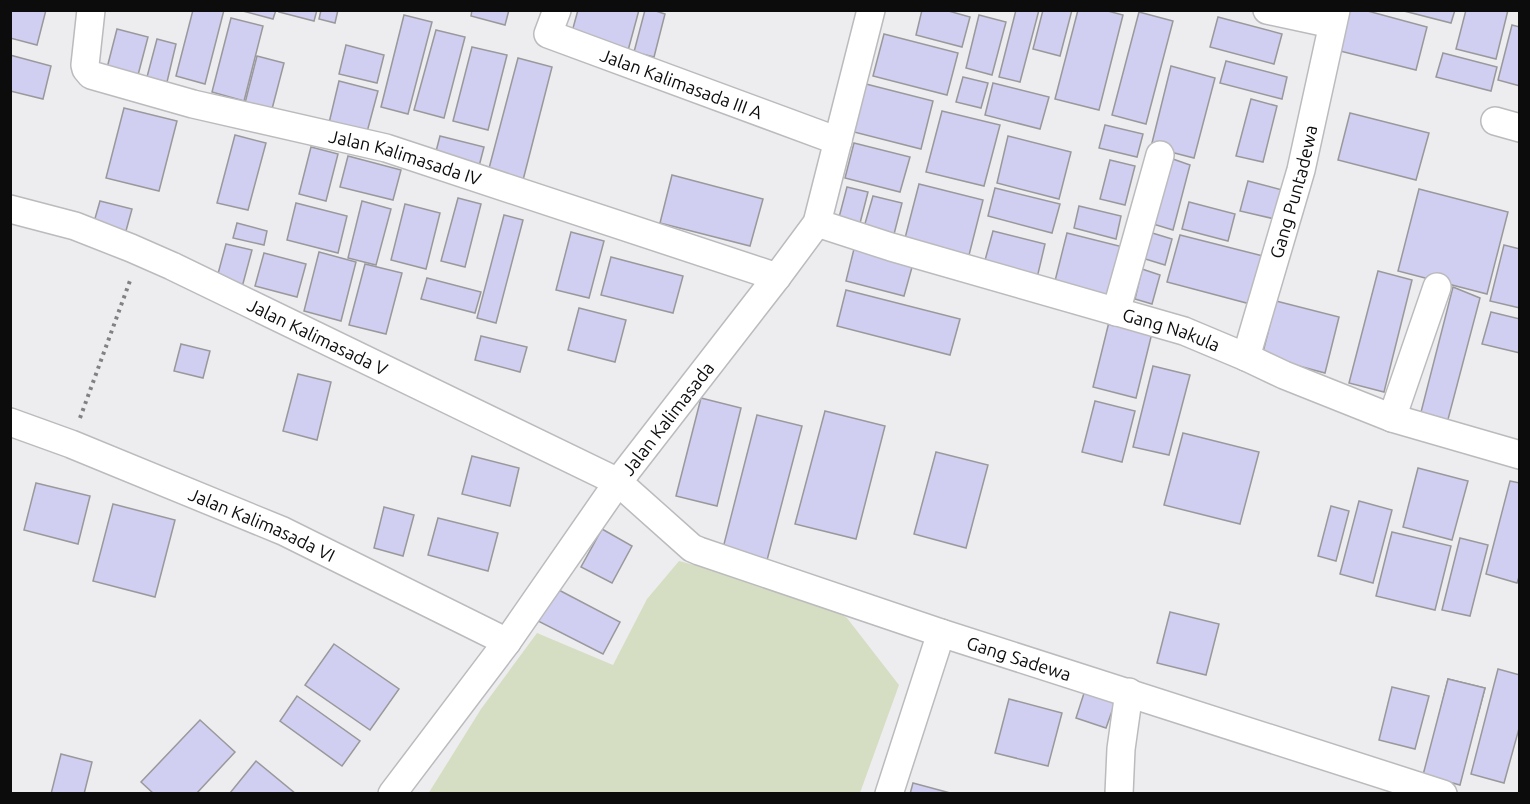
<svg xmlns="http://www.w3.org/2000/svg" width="1530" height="804" viewBox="0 0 1530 804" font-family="Ubuntu,sans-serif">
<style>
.green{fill:#d5dec3}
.building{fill:#d0cef1;stroke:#99999c;stroke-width:1.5}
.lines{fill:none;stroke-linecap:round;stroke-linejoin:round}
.street-casing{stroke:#bbbbbd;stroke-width:30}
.path{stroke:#818183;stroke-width:4;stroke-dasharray:3 4.5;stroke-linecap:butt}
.street{stroke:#fff;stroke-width:27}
.labels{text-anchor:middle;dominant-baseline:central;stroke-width:4.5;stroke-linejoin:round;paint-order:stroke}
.street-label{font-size:18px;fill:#0c0c0c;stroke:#fbfbfd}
</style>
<rect width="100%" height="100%" fill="#ededf0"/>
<path class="green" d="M679,561L811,595L847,618L899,685L860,793L428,794L481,709L537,633L613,665L647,599Z"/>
<g class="building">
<path d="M10,10H46L37,45L10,38Z"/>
<path d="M193,10H224L205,84L176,76Z"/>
<path d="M239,10H276L273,19Z"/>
<path d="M280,10H317L314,21L279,12Z"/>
<path d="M321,10H338L335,23L319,19Z"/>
<path d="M472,10H509L505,25L471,16Z"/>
<path d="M578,10H639L626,58L570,39Z"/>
<path d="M645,10H653L665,14L654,57L634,52Z"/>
<path d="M922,10H945L970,17L962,47L916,35Z"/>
<path d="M1016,10H1039L1020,82L999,77Z"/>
<path d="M1043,10H1072L1060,56L1033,49Z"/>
<path d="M1078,10H1104L1123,15L1099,110L1055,99Z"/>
<path d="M1346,10H1364L1427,27L1416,70L1336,50Z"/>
<path d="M1400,10H1455L1451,23Z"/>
<path d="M1466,10H1508L1496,59L1456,49Z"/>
<path d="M1139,12L1173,21L1146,124L1112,115Z"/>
<path d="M404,15L432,22L408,114L381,107Z"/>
<path d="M979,15L1006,22L992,75L966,68Z"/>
<path d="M1218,17L1282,34L1274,64L1210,47Z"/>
<path d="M231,18L263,26L244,101L212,92Z"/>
<path d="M1512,25L1520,27V86L1498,80Z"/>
<path d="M117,29L148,37L138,75L107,68Z"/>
<path d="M436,30L465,37L444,118L414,110Z"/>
<path d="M884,34L958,53L947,95L873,76Z"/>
<path d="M157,39L176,44L167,82L147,77Z"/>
<path d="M346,45L384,55L377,83L339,74Z"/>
<path d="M472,47L507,55L488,130L453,121Z"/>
<path d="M1443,53L1497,67L1491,91L1436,77Z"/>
<path d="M10,55L51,66L43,99L10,91Z"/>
<path d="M257,56L284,63L272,109L245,103Z"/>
<path d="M518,58L552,67L522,184L487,176Z"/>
<path d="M1226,61L1287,77L1282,99L1220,83Z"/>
<path d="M1171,66L1215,78L1194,158L1151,147Z"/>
<path d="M963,77L988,83L981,108L956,102Z"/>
<path d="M339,81L378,91L367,132L329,123Z"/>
<path d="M993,83L1049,97L1040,129L985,115Z"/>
<path d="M866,84L933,101L921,149L854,132Z"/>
<path d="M1251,99L1277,106L1263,162L1236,156Z"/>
<path d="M124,108L177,121L159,191L106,178Z"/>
<path d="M942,111L1000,125L984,186L926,172Z"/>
<path d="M1350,113L1429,133L1416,180L1338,160Z"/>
<path d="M1105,125L1143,134L1137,157L1099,148Z"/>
<path d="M235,135L266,143L248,210L217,203Z"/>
<path d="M440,136L484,147L477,174L433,163Z"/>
<path d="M1008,136L1071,152L1059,199L997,183Z"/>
<path d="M854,143L910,157L900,192L845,178Z"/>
<path d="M311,147L338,154L326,201L299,194Z"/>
<path d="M348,156L401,170L393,200L340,187Z"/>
<path d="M1170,158L1190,165L1173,230L1153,224Z"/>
<path d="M1110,160L1135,166L1125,205L1100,199Z"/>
<path d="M672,175L763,199L750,246L660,223Z"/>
<path d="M1248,181L1286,191L1279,220L1240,211Z"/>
<path d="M919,184L983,200L968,259L904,242Z"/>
<path d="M847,187L868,192L858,231L837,225Z"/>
<path d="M995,188L1060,204L1052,233L988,216Z"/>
<path d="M1419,189L1508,212L1487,294L1398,271Z"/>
<path d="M873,196L902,203L892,242L862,234Z"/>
<path d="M458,198L481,204L465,267L441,261Z"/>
<path d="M100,201L132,209L124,238L92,229Z"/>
<path d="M362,201L391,209L376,265L348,258Z"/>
<path d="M1189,202L1235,214L1228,241L1182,229Z"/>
<path d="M296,203L347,216L338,253L287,240Z"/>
<path d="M405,204L440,213L426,269L391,260Z"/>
<path d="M1079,206L1121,216L1116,239L1074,228Z"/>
<path d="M504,215L523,220L496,323L477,318Z"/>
<path d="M237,223L267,231L264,245L233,238Z"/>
<path d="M993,231L1045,244L1037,278L984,264Z"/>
<path d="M571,232L604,241L589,298L556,290Z"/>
<path d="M1149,232L1172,239L1165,265L1142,258Z"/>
<path d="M1067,233L1123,247L1110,299L1054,285Z"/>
<path d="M1180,235L1267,257L1254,305L1167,282Z"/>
<path d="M226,244L252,250L241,291L215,285Z"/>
<path d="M855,245L914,260L904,296L846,281Z"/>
<path d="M1504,245L1520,249V308L1490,301Z"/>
<path d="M319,252L356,262L341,321L304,311Z"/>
<path d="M264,253L306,264L297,297L255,286Z"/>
<path d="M611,257L683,276L673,313L601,295Z"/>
<path d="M365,264L402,273L386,334L349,325Z"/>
<path d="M1142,269L1160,275L1152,304L1135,299Z"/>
<path d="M1378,271L1412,280L1384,392L1349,383Z"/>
<path d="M427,278L481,292L475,313L421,299Z"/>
<path d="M1453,287L1480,298L1446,427L1420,416Z"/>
<path d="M846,290L960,319L950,355L837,326Z"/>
<path d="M1276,301L1339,317L1325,373L1262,356Z"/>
<path d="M579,308L626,320L615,362L568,350Z"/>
<path d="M1491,312L1520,319V353L1482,344Z"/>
<path d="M1109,322L1152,333L1136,398L1093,387Z"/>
<path d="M481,336L527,347L520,372L475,360Z"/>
<path d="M181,344L210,351L203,378L174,371Z"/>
<path d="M1153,366L1190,375L1169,455L1133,447Z"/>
<path d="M298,374L331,382L317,440L283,431Z"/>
<path d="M701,398L741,408L717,506L676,496Z"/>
<path d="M1095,401L1135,411L1122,462L1082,452Z"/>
<path d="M825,411L885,426L856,539L795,524Z"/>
<path d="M757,415L802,426L766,564L722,552Z"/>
<path d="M1183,433L1259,452L1240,524L1164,505Z"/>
<path d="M936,452L988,465L966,548L914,534Z"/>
<path d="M472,456L519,468L510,506L462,494Z"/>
<path d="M1418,468L1468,481L1452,540L1403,527Z"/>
<path d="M1510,481L1520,483V574L1517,583L1486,574Z"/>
<path d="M36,483L90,496L78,544L24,530Z"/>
<path d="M1359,501L1392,510L1373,583L1340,574Z"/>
<path d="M113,504L175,520L155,597L93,581Z"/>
<path d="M1331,506L1349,511L1336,561L1318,556Z"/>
<path d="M384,507L414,515L403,556L374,548Z"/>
<path d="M438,518L498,533L488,571L428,555Z"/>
<path d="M602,529L632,546L612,583L581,567Z"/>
<path d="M1392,532L1451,546L1435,610L1376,596Z"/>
<path d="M1460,538L1488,545L1470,616L1442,610Z"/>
<path d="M555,588L620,622L603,654L538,621Z"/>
<path d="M1170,612L1219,624L1206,675L1157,663Z"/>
<path d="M334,644L399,689L370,730L305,685Z"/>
<path d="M1498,669L1520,675V725L1504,783L1471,774Z"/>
<path d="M1448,679L1485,688L1474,729L1438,720Z"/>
<path d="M1448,679L1485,688L1460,785L1423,775Z"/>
<path d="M1086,687L1117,697L1106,728L1076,718Z"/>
<path d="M1392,687L1429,696L1415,749L1379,740Z"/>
<path d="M297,696L360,741L342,766L280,721Z"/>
<path d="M1009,699L1062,713L1048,766L995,753Z"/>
<path d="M200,720L235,752L196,794H154L141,782Z"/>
<path d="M61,754L92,762L84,794H51Z"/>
<path d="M256,761L296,794L230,793Z"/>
<path d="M913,783L954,794H910Z"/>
</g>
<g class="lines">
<defs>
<g id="street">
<path id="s1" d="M91,10L85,65L86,69L91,75L193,104L386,148L777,277"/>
<path id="s2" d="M557,10L548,34L838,141"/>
<path d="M1267,10L1332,24"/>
<path d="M1495,121L1520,128"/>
<path id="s3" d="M10,209L75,226L131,248L172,266L618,482L692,548L699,551L941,633L1443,794"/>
<path id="s4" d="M817,223L891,247L1184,331L1246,357L1284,375L1392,418L1520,455"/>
<path d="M1116,312L1160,155"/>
<path id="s5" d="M1246,357L1301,170L1336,10"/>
<path d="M1392,418L1437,287"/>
<path id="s6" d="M10,422L71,444L283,531L507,642"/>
<path id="s7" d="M392,794L507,642L618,482L777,277L817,223L871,10"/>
<path d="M889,794L941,633"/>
<path d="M1119,794L1121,749L1129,692"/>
</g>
</defs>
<use href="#street" class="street-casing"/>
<path class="path" d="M80,418L131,278"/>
<use href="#street" class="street"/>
</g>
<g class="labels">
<g class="street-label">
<text stroke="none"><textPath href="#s2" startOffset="168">Jalan Kalimasada III A</textPath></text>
<text stroke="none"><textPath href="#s1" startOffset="392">Jalan Kalimasada IV</textPath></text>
<text stroke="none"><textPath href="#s5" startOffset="172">Gang Puntadewa</textPath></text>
<text stroke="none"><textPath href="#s4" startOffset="370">Gang Nakula</textPath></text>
<text stroke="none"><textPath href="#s3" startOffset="334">Jalan Kalimasada V</textPath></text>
<text stroke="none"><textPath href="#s7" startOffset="466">Jalan Kalimasada</textPath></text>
<text stroke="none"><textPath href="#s6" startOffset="272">Jalan Kalimasada VI</textPath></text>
<text stroke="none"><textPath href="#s3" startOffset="1112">Gang Sadewa</textPath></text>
</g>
</g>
<rect width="1530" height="804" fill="none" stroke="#0c0c0c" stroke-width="24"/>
</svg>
